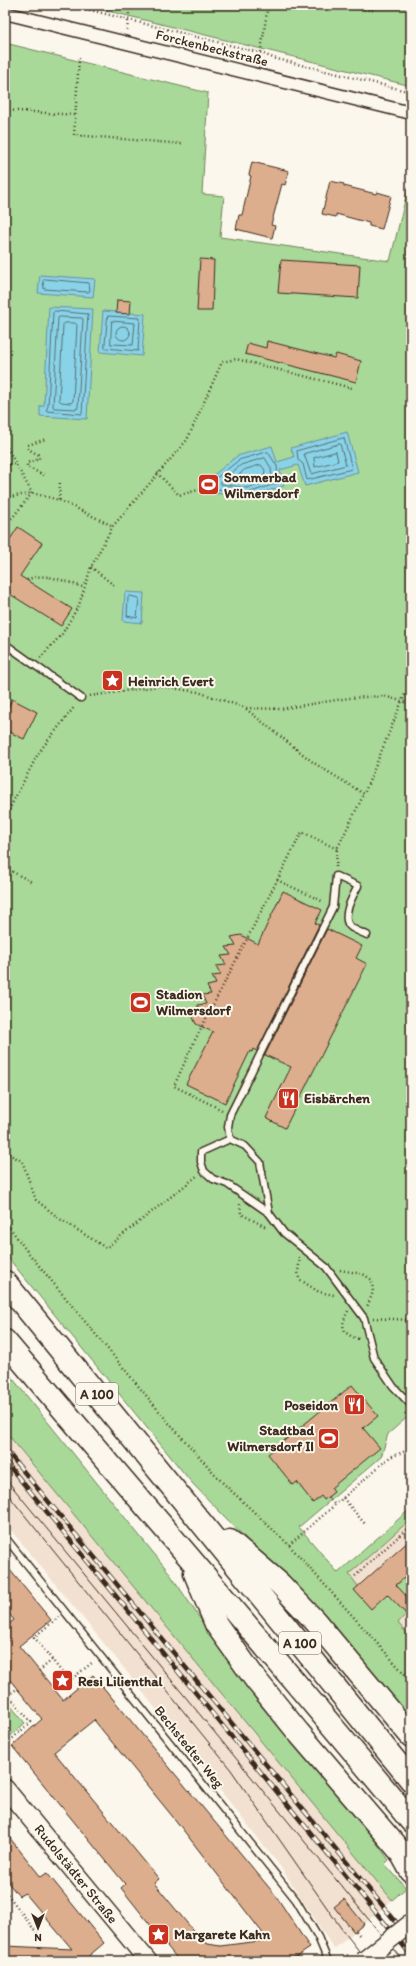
<svg xmlns="http://www.w3.org/2000/svg" width="416" height="1966" viewBox="0 0 416 1966" font-family="Itim,sans-serif">
<style>
.built{fill:#f2e1d0}
.green{fill:#a8d999;stroke:#72825c}
.water{fill:#89d3e9;stroke:#6a8f98}
.lines{fill:none;stroke-linecap:round;stroke-linejoin:round}
.shore{stroke:#5a6e6f;stroke-width:1}
.building{fill:#ddae8e;stroke:#3b2a1e;fill-rule:evenodd}
.lane-casing{stroke:#3b2a1e;stroke-width:9}
.street-casing{stroke:#3b2a1e;stroke-width:15}
.secondary-casing{stroke:#3b2a1e;stroke-width:20}
.highway-casing{stroke:#3b2a1e;stroke-width:25}
.path{stroke:#3b2a1e;stroke-width:2.5;stroke-dasharray:1 3;stroke-linecap:butt}
.lane{stroke:#fbf7ec;stroke-width:6}
.street{stroke:#fbf7ec;stroke-width:12}
.secondary{stroke:#fbf7ec;stroke-width:17}
.highway{stroke:#fbf7ec;stroke-width:22}
.tram{stroke:#3b2a1e;stroke-width:1}
.rail-casing{stroke:#3b2a1e;stroke-width:4.5}
.rail{stroke:#fbf7ec;stroke-width:3;stroke-dasharray:9;stroke-linecap:butt}
.secondary-bridge-casing{stroke:#3b2a1e;stroke-width:20;stroke-linecap:butt}
.path-bridge{stroke:#3b2a1e;stroke-width:2.5;stroke-dasharray:1 3;stroke-linecap:butt}
.secondary-bridge{stroke:#fbf7ec;stroke-width:17}
.labels{text-anchor:middle;dominant-baseline:central;stroke-width:4;stroke-linejoin:round;paint-order:stroke}
.shield{fill:#fbf7ec;stroke:#75685c;stroke-width:1}
.shield-label{font-size:13px;font-weight:bold;fill:#3b2a1e}
.street-label{font-size:14px;fill:#3b2a1e;stroke:#fbf7ec}
.poi-label{font-size:14px;font-weight:bold;fill:#3b2a1e;stroke:#fbf7ec;text-anchor:start}
</style>
<rect width="100%" height="100%" fill="#fbf7ec"/>
<filter id="ink" filterUnits="userSpaceOnUse"><feTurbulence type="fractalNoise" baseFrequency=".025" numOctaves="2"/><feDisplacementMap in="SourceGraphic" scale="8" xChannelSelector="R" yChannelSelector="G"/><feConvolveMatrix kernelMatrix="1 2 1 2 8 2 1 2 1" color-interpolation-filters="sRGB"/></filter>
<g filter="url(#ink)">
<g class="built">
<path d="M5,1431L392,1900L334,1949L280,1866L115,1657L5,1523Z"/>
<path d="M411,1512V1654L340,1576Z"/>
</g>
<g class="green">
<path d="M84,5H411V86Z"/>
<path d="M5,43L208,93L202,194L224,196L220,237L390,261L411,176V1414L388,1434L381,1457L299,1527L338,1573L411,1508V1519L349,1574L358,1586L356,1589L371,1608L411,1572V1601L398,1605L406,1614L398,1623L411,1638V1724L316,1611L192,1483L5,1254Z"/>
<path d="M5,1369L168,1571L220,1648L365,1827L389,1860L385,1864L406,1888L392,1900L5,1431Z"/>
<path d="M5,1699L25,1723L5,1741Z"/>
</g>
<g class="water">
<path d="M40,275L95,279L93,297L38,293Z"/>
<path d="M49,307L93,309L87,419L40,416V406H44Z"/>
<path d="M103,311L145,314L142,356L100,352Z"/>
<path d="M347,432L358,472L305,486L298,465L280,470L284,486L248,497L214,493L210,478L237,456L272,446L277,462L294,457L291,448Z"/>
<path d="M125,592L144,593L142,623L123,621Z"/>
</g>
<g class="lines">
<g class="shore">
<path d="M45,279L89,283L90,291L88,292L44,289L43,281Z"/>
<path d="M55,311L88,314L82,414L46,411L48,406L53,313Z"/>
<path d="M108,316L140,318L138,351L105,348Z"/>
<path d="M60,317L82,318L83,319L78,407L77,409L54,408L53,406L58,318Z"/>
<path d="M112,321L135,323L133,345L111,344Z"/>
<path d="M65,323H75L77,325L73,401L71,403L61,402L59,400L63,325Z"/>
<circle cx="123" cy="333" r="7"/>
<path d="M344,438L352,469L307,480L303,464L298,460L297,451Z"/>
<path d="M340,444L346,465L311,474L304,454Z"/>
<path d="M268,452L277,466L278,483L248,493L217,489L215,479L239,460Z"/>
<path d="M336,452L338,461L315,467L314,458Z"/>
<path d="M265,458L271,468L272,480L247,488L221,484V481L241,465Z"/>
<path d="M261,465L265,470L264,476L247,481L235,479L244,470Z"/>
<path d="M130,596L139,598L137,618L127,616L128,598Z"/>
</g>
</g>
<g class="building">
<path d="M252,162L289,171L285,185L282,184L271,225L275,226L272,238L236,229L239,215H242L251,176L249,175Z"/>
<path d="M330,181L344,184V186L376,194L377,192L391,196L382,229L369,226V223L336,214V217L322,214Z"/>
<path d="M200,259L214,260L212,311H197Z"/>
<path d="M281,260L360,265L358,298L278,293Z"/>
<path d="M117,300L131,301L130,314L116,313Z"/>
<path d="M267,341L334,358L336,354L361,361L356,382L245,354L248,343L266,348Z"/>
<path d="M18,527L42,543L20,576L72,609L61,626L5,591V547Z"/>
<path d="M12,699L37,712L24,739L5,730V715Z"/>
<path d="M283,891L322,910L315,923L319,925L257,1051L253,1049L252,1052L250,1051L225,1103L186,1084L213,1032L196,1024L192,1015L202,1014L197,1005L206,1004L202,995L211,994L207,986L216,984L212,976L221,975L216,966L226,965L221,956L231,955L226,947L236,946L231,937L241,935L258,944Z"/>
<path d="M327,929L362,946L356,958L367,964L285,1128L266,1118L291,1067L265,1055Z"/>
<path d="M352,1385L378,1416L363,1428L380,1448L331,1488L334,1492L324,1500L321,1496L313,1503L297,1482L293,1485L268,1454Z"/>
<path d="M411,1539V1572L396,1585L411,1601V1619L387,1594L371,1609L354,1590Z"/>
<path d="M5,1564L51,1620L19,1646L63,1700L93,1675L276,1896L310,1948L290,1961H179L121,1888L125,1884L12,1746L42,1719L5,1674V1627L14,1620L5,1609ZM94,1720L177,1822L268,1940L220,1946L208,1944L201,1940L154,1883L159,1879L54,1752Z"/>
<path d="M5,1832L41,1877L47,1873L104,1943L83,1961H5V1946L72,1949L25,1893L19,1896L5,1879Z"/>
<path d="M344,1899L364,1924L354,1932L334,1907Z"/>
</g>
<g class="lines">
<defs>
<g id="lane">
<path d="M5,644L81,698"/>
<path d="M230,1139L228,1127L230,1115L333,907L336,876L358,886C353,896 339,919 352,928C357,931 363,933 367,935"/>
<path d="M269,1213L227,1184L213,1179L204,1171L201,1162V1152L230,1139L245,1146L260,1162L269,1213L284,1233L326,1267L364,1318L374,1358L393,1386L411,1405"/>
<path d="M5,1537L296,1900L318,1937L328,1961"/>
</g>
<path id="street" d="M5,13L411,113"/>
<path id="secondary" d="M5,1788L148,1961"/>
<g id="highway">
<path d="M5,1282L411,1780"/>
<path d="M5,1341C140,1501 278,1659 411,1821"/>
<path d="M230,1541L280,1584L315,1621L411,1736"/>
<path d="M195,1573L216,1624L256,1680L298,1732L400,1851L411,1871"/>
</g>
</defs>
<use href="#lane" class="lane-casing"/>
<use href="#street" class="street-casing"/>
<use href="#secondary" class="secondary-casing"/>
<use href="#highway" class="highway-casing"/>
<g class="path">
<path d="M70,5L261,53L273,58L411,92"/>
<path d="M312,5L374,10L379,5"/>
<path d="M127,30L130,5"/>
<path d="M79,58L74,135L183,144"/>
<path d="M259,64L268,5"/>
<path d="M5,110L75,115"/>
<path d="M5,444L32,493L13,517L5,524"/>
<path d="M5,464H17"/>
<path d="M157,473L179,495L202,489"/>
<path d="M44,475L27,467V463L39,459V455L28,449V445L46,439"/>
<path d="M5,498L32,493L59,500L113,526"/>
<path d="M59,500L60,481"/>
<path d="M91,567L116,587"/>
<path d="M27,580C43,571 66,582 83,587"/>
<path d="M40,658L62,634L79,605L91,567L113,526L187,440L222,362L236,359L352,388"/>
<path d="M90,696L159,686L198,692L246,708L280,709L349,698L384,696L411,704"/>
<path d="M246,709L314,763L364,794L411,679"/>
<path d="M5,817L39,752L75,706"/>
<path d="M336,867L337,849L364,794"/>
<path d="M5,868L32,882"/>
<path d="M277,880L324,902"/>
<path d="M222,1110L174,1086L194,1042L302,832L337,849"/>
<path d="M5,1152L22,1161L36,1200L60,1219L106,1248L197,1176"/>
<path d="M240,1204L241,1214L266,1227"/>
<path d="M5,1221L26,1250L168,1422L223,1483L289,1545L411,1681"/>
<path d="M300,1257L298,1272L299,1279L319,1292L334,1295"/>
<path d="M340,1270L363,1274L372,1280L373,1292L367,1307"/>
<path d="M348,1311C340,1326 341,1334 359,1339"/>
<path d="M373,1318L411,1320"/>
<path d="M405,1413L411,1420"/>
<path d="M328,1497L335,1505"/>
<path d="M343,1498L365,1524"/>
<path d="M289,1545L390,1457L411,1449"/>
<path d="M355,1576L411,1525"/>
<path d="M59,1617L34,1637L69,1681L93,1662"/>
<path d="M39,1671L52,1660"/>
<path d="M5,1691L31,1722L5,1745"/>
<path d="M8,1695L17,1689"/>
<path d="M5,1891L39,1936"/>
<path d="M407,1905L411,1902"/>
<path d="M356,1931L360,1936"/>
<path d="M339,1961L344,1958"/>
</g>
<use href="#lane" class="lane"/>
<use href="#street" class="street"/>
<use href="#secondary" class="secondary"/>
<use href="#highway" class="highway"/>
<g class="tram">
<path d="M5,1478L403,1961"/>
<path d="M5,1491L231,1770L341,1928L367,1961"/>
</g>
<defs>
<g id="rail">
<path d="M5,1449L411,1940"/>
<path d="M5,1461L411,1955"/>
</g>
</defs>
<use href="#rail" class="rail-casing"/>
<use href="#rail" class="rail"/>
<defs>
<path id="secondary-bridge" d="M363,1961L411,1923"/>
</defs>
<use href="#secondary-bridge" class="secondary-bridge-casing"/>
<path class="path-bridge" d="M344,1958L349,1954"/>
<use href="#secondary-bridge" class="secondary-bridge"/>
</g>
</g>
<defs>
<symbol id="stadium-square" viewBox="-11 -11 22 22"><rect x="-9" y="-9" width="18" height="18" rx="4" fill="#c8321e" stroke="#fbf7ec"/><path d="M0-5a6.5 5 0 1 0 0 10a6.5 5 0 1 0 0-10ZM-3.5-1.8h7v3.6h-7Z" fill="#fff"/></symbol>
<symbol id="sight-square" viewBox="-11 -11 22 22"><rect x="-9" y="-9" width="18" height="18" rx="4" fill="#c8321e" stroke="#fbf7ec"/><path d="M0-6L1.8-2.2L6-1.7L2.9 1.2L3.7 5.4L0 3.3L-3.7 5.4L-2.9 1.2L-6-1.7L-1.8-2.2Z" fill="#fff"/></symbol>
<symbol id="restaurant-square" viewBox="-11 -11 22 22"><rect x="-9" y="-9" width="18" height="18" rx="4" fill="#c8321e" stroke="#fbf7ec"/><path d="M-5-6h1v4h1v-4h1v4h1v-4h1v5L-1.5 .5V6h-2V.5L-5-1ZM5-6V6H3V1.5H1.5Q1.5-4 5-6Z" fill="#fff"/></symbol>
</defs>
<g fill-rule="evenodd">
<use href="#stadium-square" x="196" y="472" width="25" height="25"/>
<use href="#sight-square" x="100" y="668" width="25" height="25"/>
<use href="#stadium-square" x="128" y="990" width="25" height="25"/>
<use href="#restaurant-square" x="276" y="1086" width="25" height="25"/>
<use href="#restaurant-square" x="342" y="1392" width="25" height="25"/>
<use href="#stadium-square" x="316" y="1426" width="25" height="25"/>
<use href="#sight-square" x="50" y="1668" width="25" height="25"/>
<use href="#sight-square" x="146" y="1922" width="25" height="25"/>
</g>
<g class="labels">
<g class="shield">
<rect x="76" y="1383" width="42" height="22" rx="3"/>
<rect x="279" y="1632" width="42" height="22" rx="3"/>
</g>
<g class="shield-label">
<text x="97" y="1394">A 100</text>
<text x="300" y="1643">A 100</text>
</g>
<g class="street-label">
<text transform="translate(212 48) rotate(14)">Forckenbeckstraße</text>
<text transform="translate(189 1747) rotate(51)">Bechstedter Weg</text>
<text transform="translate(76 1874) rotate(51)">Rudolstädter Straße</text>
</g>
<g class="poi-label">
<text x="224" y="477">Sommerbad<tspan x="224" dy="16">Wilmersdorf</tspan></text>
<text x="128" y="681">Heinrich Evert</text>
<text x="156" y="994">Stadion<tspan x="156" dy="16">Wilmersdorf</tspan></text>
<text x="304" y="1098">Eisbärchen</text>
<text x="338" y="1405" text-anchor="end">Poseidon</text>
<text x="314" y="1430" text-anchor="end">Stadtbad<tspan x="314" dy="16">Wilmersdorf II</tspan></text>
<text x="78" y="1681">Resi Lilienthal</text>
<text x="174" y="1934">Margarete Kahn</text>
</g>
</g>
<rect width="416" height="1966" fill="none" stroke="#fbf7ec" stroke-width="20"/>
<rect x="10" y="10" width="396" height="1946" fill="none" stroke="#3b2a1e" stroke-width="1.5" filter="url(#ink)"/>
<g transform="translate(38 1928) rotate(180)" stroke="#fbf7ec" stroke-width="3" paint-order="stroke">
<path d="M0-3L7 15L0 10L-7 15Z" fill="#3b2a1e"/>
<text y="-6" font-size="11" font-weight="bold" text-anchor="middle" fill="#3b2a1e">N</text>
</g>
</svg>
